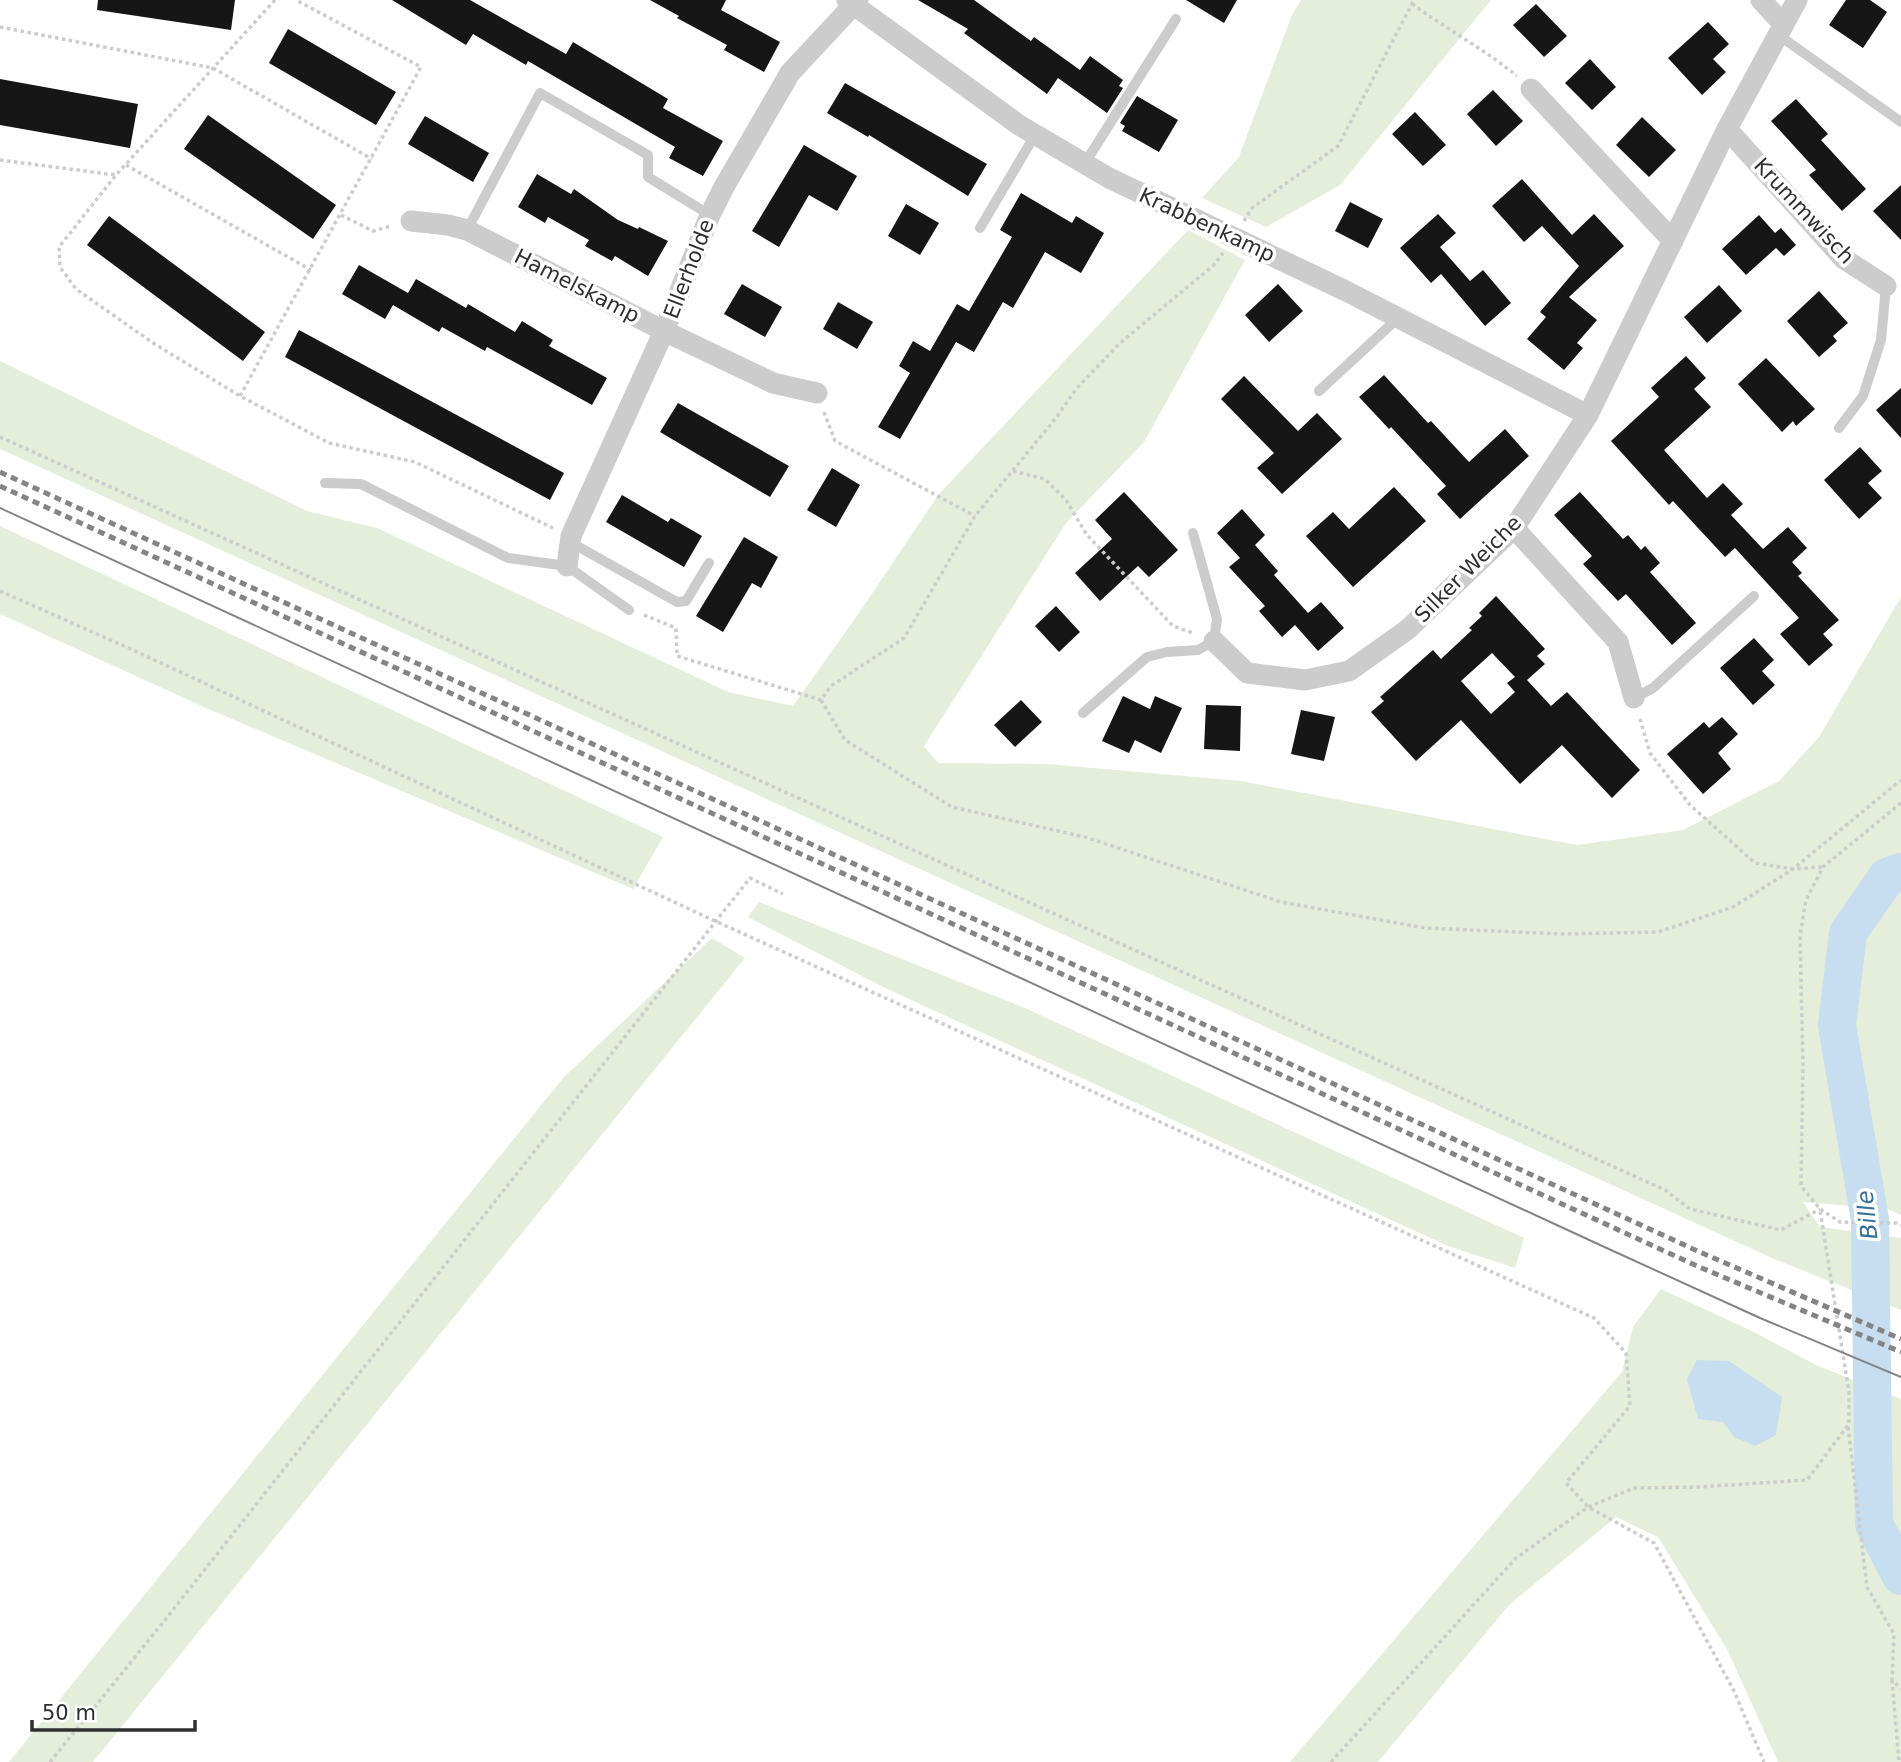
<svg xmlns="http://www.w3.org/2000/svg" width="1901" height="1762" viewBox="0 0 1901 1762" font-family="'DejaVu Sans',sans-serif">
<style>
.green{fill:#e5eddb}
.water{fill:#c6deef}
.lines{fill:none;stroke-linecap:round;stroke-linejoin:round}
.river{stroke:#c6deef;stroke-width:38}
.building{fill:#161616;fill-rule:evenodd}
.path{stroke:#ccc;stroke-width:3.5;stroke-dasharray:3.5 3.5;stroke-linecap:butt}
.service{stroke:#ccc;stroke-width:10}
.minor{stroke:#ccc;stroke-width:21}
.tram{stroke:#848484;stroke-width:2}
.rail{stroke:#848484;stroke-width:5;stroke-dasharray:7 5;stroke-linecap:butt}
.labels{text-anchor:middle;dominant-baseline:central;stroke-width:7;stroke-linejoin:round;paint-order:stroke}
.street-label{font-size:21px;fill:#2f2f2f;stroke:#fff}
.water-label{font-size:23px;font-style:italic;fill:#357099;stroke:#fff}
</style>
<rect width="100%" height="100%" fill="#fff"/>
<g class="green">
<path d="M1301,0H1491L1340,185L1266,227L1202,198L1239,157L1292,15Z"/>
<path d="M1188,230L1245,260L1144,442L1066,523L924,746L938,763L1047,764L1241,781L1577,845L1683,830L1779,781L1819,737L1901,597V1215L1888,1209L1803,1202L1820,1227L1901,1238V1310L1774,1259L0,449V361L307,511L377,528L728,692L793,706L859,613L939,494Z"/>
<path d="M0,526L663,837L633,889L206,708L0,614Z"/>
<path d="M759,902L1025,1008L1524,1238L1515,1268L1448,1246L885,988L748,917Z"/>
<path d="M712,938L745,958L93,1762H9L564,1077Z"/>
<path d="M1661,1289L1752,1331L1816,1365L1901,1399V1762H1778L1728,1651L1658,1537L1616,1517L1510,1604L1378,1762H1290L1622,1372L1633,1327Z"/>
</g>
<path class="water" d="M1697,1360L1729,1361L1782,1397L1776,1435L1755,1446L1734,1437L1723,1422L1698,1419L1687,1379Z"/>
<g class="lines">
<path class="river" d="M1901,872L1887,877L1848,933L1837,1025L1870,1220L1874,1524L1901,1576"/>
</g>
<g class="building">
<path d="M98,0H235L231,30L97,10Z"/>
<path d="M392,0H470L566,54L573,42L668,99L663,108L723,141L703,176L669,158L675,147L528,61L526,65L473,34L466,45Z"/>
<path d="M650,0H726L721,10L780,42L764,72L724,50L727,45L677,18L679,16Z"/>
<path d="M918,0H974L1031,41L1034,37L1080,70L1090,56L1123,80L1119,86L1123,88L1107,113L1058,78L1047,94L964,33L968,29Z"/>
<path d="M1186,0H1237L1224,23Z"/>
<path d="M1846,0H1870L1887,12L1863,48L1829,25Z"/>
<path d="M1536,4L1567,36L1544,57L1513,25Z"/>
<path d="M1708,22L1729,44L1713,59L1726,72L1702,95L1668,58Z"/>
<path d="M288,29L396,92L376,125L269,63Z"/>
<path d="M1590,59L1616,87L1592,110L1565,83Z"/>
<path d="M0,79L138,104L130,148L0,125Z"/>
<path d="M845,83L987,164L968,196L869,135L868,137L827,113Z"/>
<path d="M1493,90L1523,121L1496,146L1467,114Z"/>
<path d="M1137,96L1178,120L1159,152L1122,131L1125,126L1120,123Z"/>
<path d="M1796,99L1828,134L1821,140L1866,189L1842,211L1809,175L1816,170L1771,121Z"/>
<path d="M1415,112L1446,145L1423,166L1392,134Z"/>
<path d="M208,115L336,205L313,239L184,149Z"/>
<path d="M425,116L489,153L473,182L408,144Z"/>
<path d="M1642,117L1676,150L1649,177L1616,145Z"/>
<path d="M804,145L857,176L837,211L809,195L779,247L752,231Z"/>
<path d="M537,174L571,194L574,189L618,220L638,229L639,227L668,241L648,276L615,256L612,261L585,246L589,240L548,217L545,223L518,207Z"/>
<path d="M1522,179L1572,235L1594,214L1624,246L1569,297L1597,320L1577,343L1583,348L1564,370L1527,339L1546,317L1540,312L1579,266L1542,226L1524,242L1492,206Z"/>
<path d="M1901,185V240L1873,211Z"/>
<path d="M1021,193L1072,223L1076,216L1104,233L1081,273L1045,252L1013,308L1003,302L974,352L956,342L900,439L878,427L910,373L899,366L913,341L930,351L957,304L969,311L1012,237L1000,230Z"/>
<path d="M1350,202L1383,219L1368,248L1335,231Z"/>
<path d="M906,204L939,223L920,255L888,236Z"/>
<path d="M1438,214L1456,233L1440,247L1470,281L1483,270L1511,303L1485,326L1441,274L1431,283L1400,248Z"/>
<path d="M1759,215L1775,233L1781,228L1796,245L1784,256L1776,248L1746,275L1722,249Z"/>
<path d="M109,216L265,332L243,361L87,245Z"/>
<path d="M359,265L408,293L416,279L466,308L468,304L515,332L522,321L553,340L549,346L607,378L592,405L487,347L485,351L442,327L439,332L393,305L385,319L342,294Z"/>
<path d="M742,284L782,307L765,337L724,314Z"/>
<path d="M1278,284L1303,311L1269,342L1245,315Z"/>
<path d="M1719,285L1742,311L1707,343L1684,317Z"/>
<path d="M1819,291L1848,323L1833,336L1837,341L1819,357L1787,321Z"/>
<path d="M838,302L873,322L857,349L823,329Z"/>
<path d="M299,330L564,473L550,500L285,357Z"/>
<path d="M1686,356L1706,378L1694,389L1711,407L1664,450L1707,498L1723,483L1743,504L1731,515L1763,549L1788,527L1807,548L1792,562L1802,573L1798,576L1839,620L1823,634L1833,645L1809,666L1780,634L1799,618L1735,548L1725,557L1673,501L1669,505L1611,441L1659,397L1651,388Z"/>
<path d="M1766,358L1815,409L1796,426L1793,421L1782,432L1738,384Z"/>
<path d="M1384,375L1428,423L1431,421L1469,462L1505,429L1529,456L1460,519L1437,494L1446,486L1391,427L1389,429L1359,397Z"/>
<path d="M1244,376L1298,431L1317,413L1342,439L1282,494L1257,468L1274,453L1221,399Z"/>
<path d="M1901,388V438L1876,410Z"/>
<path d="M678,403L789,466L770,497L660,432Z"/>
<path d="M1860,447L1882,471L1868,483L1882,498L1859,519L1824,480Z"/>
<path d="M832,468L860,485L836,527L807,510Z"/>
<path d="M1394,487L1426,521L1353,587L1306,536L1333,512L1349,529Z"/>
<path d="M1124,492L1178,550L1149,577L1138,566L1100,601L1075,573L1112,539L1095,520Z"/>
<path d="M1580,492L1623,539L1628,535L1641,550L1645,546L1660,563L1650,572L1696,623L1672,645L1626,594L1618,601L1583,564L1592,556L1554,515Z"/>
<path d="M622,495L668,522L671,518L702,536L684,567L606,522Z"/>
<path d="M1242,509L1265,535L1255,545L1278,571L1274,575L1308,613L1321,602L1344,628L1318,651L1295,625L1282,637L1259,611L1265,606L1229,567L1240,558L1217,533Z"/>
<path d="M744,537L778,557L761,588L752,583L723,632L696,616Z"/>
<path d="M1496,596L1545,649L1537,656L1545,664L1527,680L1551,706L1567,692L1640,770L1612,798L1562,745L1520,784L1461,720L1416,761L1371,712L1384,701L1380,697L1433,650L1441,659L1472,630L1469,628L1482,616L1479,613ZM1492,653L1515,677L1507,683L1515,692L1491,714L1461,681Z"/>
<path d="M1056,606L1080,632L1059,652L1035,626Z"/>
<path d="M1754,638L1774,660L1762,671L1775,685L1753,705L1720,668Z"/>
<path d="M1123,696L1150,709L1155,696L1182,708L1161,753L1135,740L1129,753L1102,741Z"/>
<path d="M1021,700L1042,722L1015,747L994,725Z"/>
<path d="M1206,705L1241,706L1240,751L1204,749Z"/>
<path d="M1301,710L1335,717L1324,761L1291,754Z"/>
<path d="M1722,717L1738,734L1718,753L1731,769L1703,794L1667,754L1704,722L1709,728Z"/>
</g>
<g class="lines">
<g class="path">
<path d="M275,0L116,175L59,247L60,267L76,289L153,343L240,396L329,443L415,462L553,528"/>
<path d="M1412,4C1447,29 1485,50 1517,76"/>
<path d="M0,27L213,68L372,159"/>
<path d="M0,160L116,175"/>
<path d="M126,165L311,270"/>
<path d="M341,215L373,231L391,226"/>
<path d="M1244,221L1252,208L1338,146L1414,0"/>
<path d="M240,396L421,67L296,0"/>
<path d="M824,412L835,441L975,516"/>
<path d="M0,437L1665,1190L1690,1209L1781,1230L1820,1209"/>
<path d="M1013,471L1045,479L1066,500L1087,535L1173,626L1193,633"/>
<path d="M0,591L133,650L715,921L1594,1318L1626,1353L1630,1406L1566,1483L1588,1507L1654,1543L1734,1691L1764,1762"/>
<path d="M644,615L676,628L677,656L821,700L831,686L904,638L975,516L1056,418L1076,389L1120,343L1214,265L1223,253"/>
<path d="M821,700L845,740L952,807L1085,837L1281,902L1425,928L1562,934L1658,932L1733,907L1793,869L1901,780"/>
<path d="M1640,719L1650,753L1690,805L1755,863L1793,869L1823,867"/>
<path d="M1901,803L1823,867L1806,900L1800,936L1803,1066L1801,1186L1820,1209L1840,1222L1897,1223L1901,1225"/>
<path d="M1848,1427L1867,1587L1894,1634L1892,1680L1901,1689"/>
<path d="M1892,1680L1899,1762"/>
<path d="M50,1762L161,1625L750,878L783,894"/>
<path d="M1331,1762L1516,1558L1588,1507L1634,1488L1699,1487L1807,1480L1849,1424V1392L1820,1210"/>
</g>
<g class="service">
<path d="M1777,34L1901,122"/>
<path d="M1085,163L1176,19"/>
<path d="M980,228L1035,135"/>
<path d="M467,230L540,93L648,155V177L710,215"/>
<path d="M1319,391L1398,318"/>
<path d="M1839,428L1863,396L1881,340L1886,286"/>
<path d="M325,483L361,484L508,558L567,566L629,610"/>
<path d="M570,542L677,602L686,601L709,563"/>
<path d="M1634,698L1653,688L1754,596"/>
<path d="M1083,713L1147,657L1167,652L1198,650L1214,641L1217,619L1193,533"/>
</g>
<g class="minor">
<path d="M847,0L1019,125L1109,178L1346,291L1588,415"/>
<path d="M1761,0L1783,24"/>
<path d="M1531,89L1673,241"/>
<path d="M1727,129L1844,259L1886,286"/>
<path d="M411,221L448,225L467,230L664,331L773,383L817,393"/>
<path d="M1514,528L1618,642L1634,698"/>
<path d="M567,566L571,536L664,331L710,215L724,187L790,73L858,0"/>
<path d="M1214,641L1247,673L1305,680L1349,671L1407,630L1514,528L1588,415L1727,129L1797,0"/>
</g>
<path class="tram" d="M0,508L1611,1250L1760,1318L1901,1377"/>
<g class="rail">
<path d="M0,472L1702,1253L1901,1339"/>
<path d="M0,486L1697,1266L1901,1352"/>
</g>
</g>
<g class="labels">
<g class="street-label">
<text transform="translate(1804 211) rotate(47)">Krummwisch</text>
<text transform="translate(1207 225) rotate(25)">Krabbenkamp</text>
<text transform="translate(689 269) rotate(-69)">Ellerholde</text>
<text transform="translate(577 286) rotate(27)">Hamelskamp</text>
<text transform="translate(1468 569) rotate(-45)">Silker Weiche</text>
</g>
<g class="water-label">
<text transform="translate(1867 1215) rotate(-96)">Bille</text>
</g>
</g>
<path d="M32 1720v10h163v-10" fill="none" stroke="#2f2f2f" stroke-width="3.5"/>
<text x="42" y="1720" font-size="21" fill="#2f2f2f" stroke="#ffffff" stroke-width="5" paint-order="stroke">50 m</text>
</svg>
